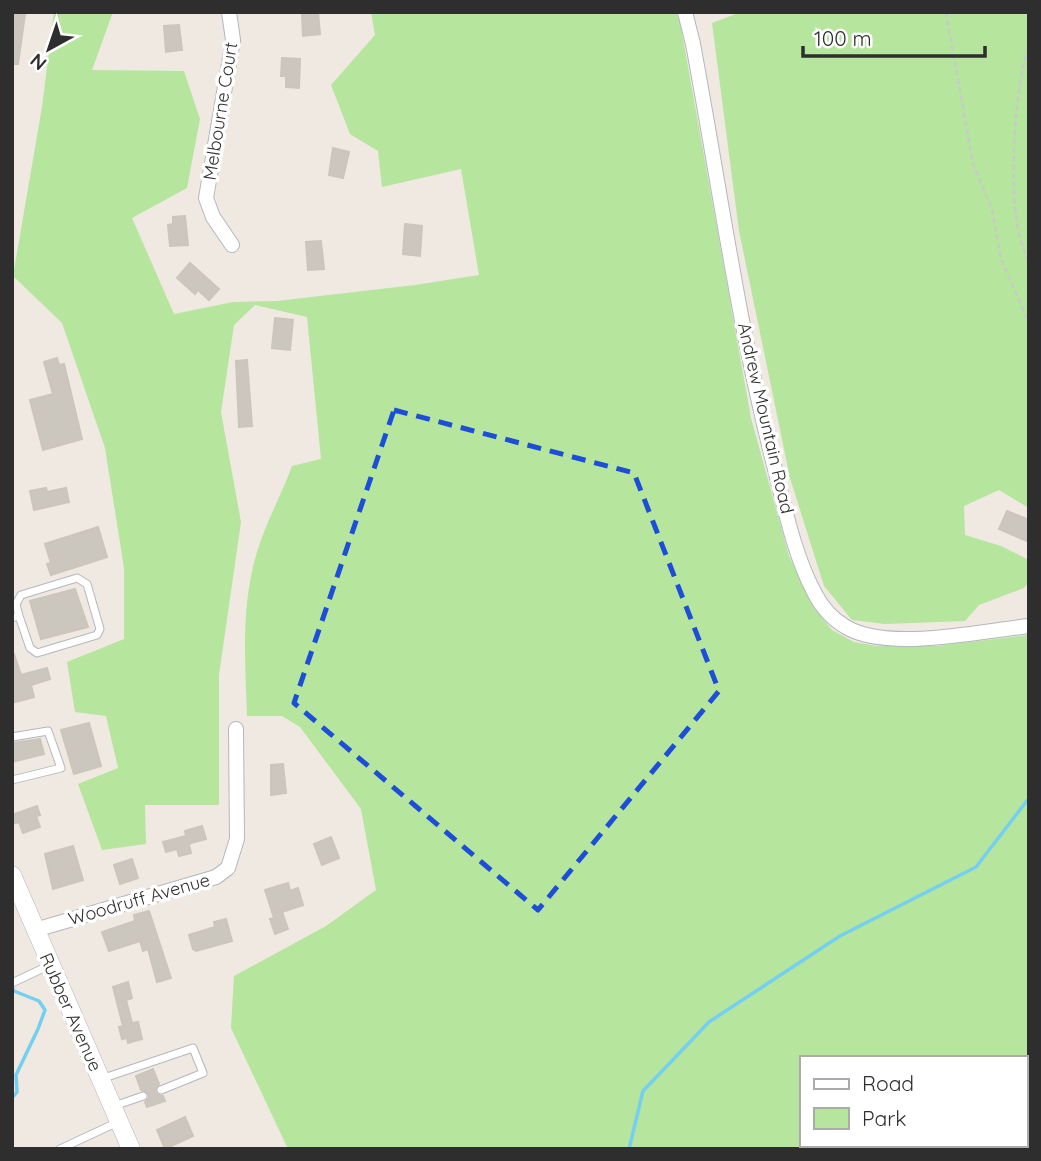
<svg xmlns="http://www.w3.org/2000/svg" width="1041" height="1161" viewBox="0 0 1041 1161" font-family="Quicksand,sans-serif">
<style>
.green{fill:#b6e59e;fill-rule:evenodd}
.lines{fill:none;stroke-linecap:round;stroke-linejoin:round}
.stream{stroke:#75cff0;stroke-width:3.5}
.building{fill:#cbc7bf;stroke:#cbc5ba;stroke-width:2}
.service-casing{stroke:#b4b7c1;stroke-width:9}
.minor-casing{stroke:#b4b7c1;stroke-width:16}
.tertiary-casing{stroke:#b4b7c1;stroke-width:19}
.path{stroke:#c9c9c9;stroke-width:2.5;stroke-dasharray:5 3.5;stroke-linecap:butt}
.service{stroke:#fff;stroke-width:7}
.minor{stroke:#fff;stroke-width:14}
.tertiary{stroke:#fff;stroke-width:18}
.marked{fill:none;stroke:#1d4ed8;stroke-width:5;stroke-dasharray:14 9;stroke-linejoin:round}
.labels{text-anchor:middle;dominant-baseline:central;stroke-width:7;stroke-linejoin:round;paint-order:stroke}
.street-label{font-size:18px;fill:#2e2e2e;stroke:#fff}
</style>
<rect width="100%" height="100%" fill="#efe9e1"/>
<g class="green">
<path d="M54,12H113L92,70L184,71L200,119L187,188L132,218L174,314L233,302L277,301L415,285L479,275L461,169L382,187L378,151L350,134L331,85L375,35L371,12H676L680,22L751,418L789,556L814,608L832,630L854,642L877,646H936L1029,635V1149H288L231,1028L234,976L326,926L376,890L361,809L300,727L282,716H247C245,657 240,597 261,540C270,515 283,491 292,466L321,459L307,317L255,305L234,325L221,412L241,522L219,675V805H145L146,844L102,850L78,784L118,768L106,716L75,712L67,662L124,639V568L105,448L62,323L13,276L42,107ZM801,1058H1025V1145H801Z"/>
<path d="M741,12H1029V508L999,490L964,506L965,535L1001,546L1029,560V582L1024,588L979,605L965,621L885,624L852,620L824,586L790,478L739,231L712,23Z"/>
</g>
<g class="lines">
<g class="stream">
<path d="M12,987L14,991L39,1001L45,1010L38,1029L16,1075L17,1092L12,1098"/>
<path d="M629,1149L643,1091L709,1022L840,936L976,867L1029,798"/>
</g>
</g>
<g class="building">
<path d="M12,12L25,14L18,64H12Z"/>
<path d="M305,12H318L320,34L303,36L302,15H305Z"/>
<path d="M179,25L182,50L166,52L164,26Z"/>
<path d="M282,58L300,59L299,88L286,87V76H281Z"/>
<path d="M333,148L349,152L343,178L329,175Z"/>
<path d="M185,216L188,245L170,246L168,225L173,224V217Z"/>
<path d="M405,224L422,226L420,256L403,254Z"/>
<path d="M321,241L324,269L308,270L306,242Z"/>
<path d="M190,263L219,289L209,300L198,290L195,294L177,278Z"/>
<path d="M275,318L293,320L290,350L272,348Z"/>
<path d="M57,358L59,365L64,364L82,439L43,450L30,400L53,394L44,362Z"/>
<path d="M247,360L252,426L239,427L236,361Z"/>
<path d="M46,488L47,492L66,488L69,502L34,510L30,491Z"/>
<path d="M1007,511L1029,520V542L999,529Z"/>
<path d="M98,527L107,557L51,575L47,564L51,563L45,544Z"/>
<path d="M75,589L88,627L41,639L30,601Z"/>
<path d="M12,654H14L21,675L47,668L50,679L31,685L34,697L12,703Z"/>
<path d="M89,723L101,766L74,774L61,730Z"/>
<path d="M40,739L44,754L12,762V743Z"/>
<path d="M283,764L286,793L271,795V765Z"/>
<path d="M37,806L40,815L36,816L40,827L23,833L19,822L12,824V815Z"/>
<path d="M202,826L206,839L191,843L189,845L191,853L179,856L177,849L166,852L163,842L186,836L185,831Z"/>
<path d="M331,837L339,858L322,865L314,844Z"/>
<path d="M73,846L83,880L53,889L45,854Z"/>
<path d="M132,859L138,878L120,884L114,865Z"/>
<path d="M288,883L290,891L298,888L303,905L282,912L288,929L275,934L270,919L274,918L265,890Z"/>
<path d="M149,911L171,978L157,982L148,949L143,951L140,941L109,951L102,932L135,921L134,915Z"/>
<path d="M226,919L232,941L196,951L193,949L189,935L215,927L214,922Z"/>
<path d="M128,982L132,998L126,1000L132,1023L138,1022L142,1039L128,1043L127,1038L122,1039L119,1027L123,1026L113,987Z"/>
<path d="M153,1069L159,1084L155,1092L158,1095L163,1096L165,1101L147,1107L145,1102L149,1098L148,1093L141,1090L136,1076Z"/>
<path d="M185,1117L193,1136L165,1149L157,1130Z"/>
</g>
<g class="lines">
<defs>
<g id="service">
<path d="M12,618L19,616L30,648L37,653L97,635L100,629L87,584L77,578L21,595L16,604L19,616"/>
<path d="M12,737L48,731L61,768L12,780"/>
<path d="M12,983L50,965"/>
<path d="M101,1079L193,1048L203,1073L161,1090"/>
<path d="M114,1106L143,1096"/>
<path d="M60,1149L118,1122"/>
</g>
<g id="minor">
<path d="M229,12L233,40L206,198L213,217L232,245"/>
<path d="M685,12L693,44C719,183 738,324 773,461C784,504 793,552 814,592C821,606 832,619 846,627C888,652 981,631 1029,626"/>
<path d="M35,930L216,877L228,868L237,839L236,729"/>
</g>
<path id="tertiary" d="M12,875L131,1149"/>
</defs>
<use href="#service" class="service-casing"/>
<use href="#minor" class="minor-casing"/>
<use href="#tertiary" class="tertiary-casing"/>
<g class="path">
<path d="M946,12L973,164L992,209L1001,259L1029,323"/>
<path d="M1029,47C1014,85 1010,183 1017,224C1019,238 1025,252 1029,265"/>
</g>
<use href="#service" class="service"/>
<use href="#minor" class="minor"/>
<use href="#tertiary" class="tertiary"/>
</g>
<path class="marked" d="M394,410L634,473L719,691L538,910L294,703Z"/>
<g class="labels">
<g class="street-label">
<text transform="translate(220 111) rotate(-81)">Melbourne Court</text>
<text transform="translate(766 418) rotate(77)">Andrew Mountain Road</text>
<text transform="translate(139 899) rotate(-16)">Woodruff Avenue</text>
<text transform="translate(71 1012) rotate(66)">Rubber Avenue</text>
</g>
</g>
<rect width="1041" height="1161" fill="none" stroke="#2e2e2e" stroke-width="28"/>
<rect x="800" y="1056" width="228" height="91" fill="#ffffff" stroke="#ababab" stroke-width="2"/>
<rect x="814" y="1079" width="35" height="10" fill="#ffffff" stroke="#ababab" stroke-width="2"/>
<text x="862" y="1091" font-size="21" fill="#2e2e2e">Road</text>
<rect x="814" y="1108" width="35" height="21" fill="#b6e59e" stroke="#ababab" stroke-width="2"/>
<text x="862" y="1126" font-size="21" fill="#2e2e2e">Park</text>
<g transform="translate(49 49) rotate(220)" stroke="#ffffff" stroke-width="5" paint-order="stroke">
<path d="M0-5L12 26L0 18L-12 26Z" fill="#2e2e2e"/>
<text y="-10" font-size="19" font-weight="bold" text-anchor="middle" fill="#2e2e2e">N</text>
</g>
<path d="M803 46v10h182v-10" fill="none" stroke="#2e2e2e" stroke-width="3.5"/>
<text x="814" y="46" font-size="21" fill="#2e2e2e" stroke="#ffffff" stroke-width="5" paint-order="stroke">100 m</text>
</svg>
